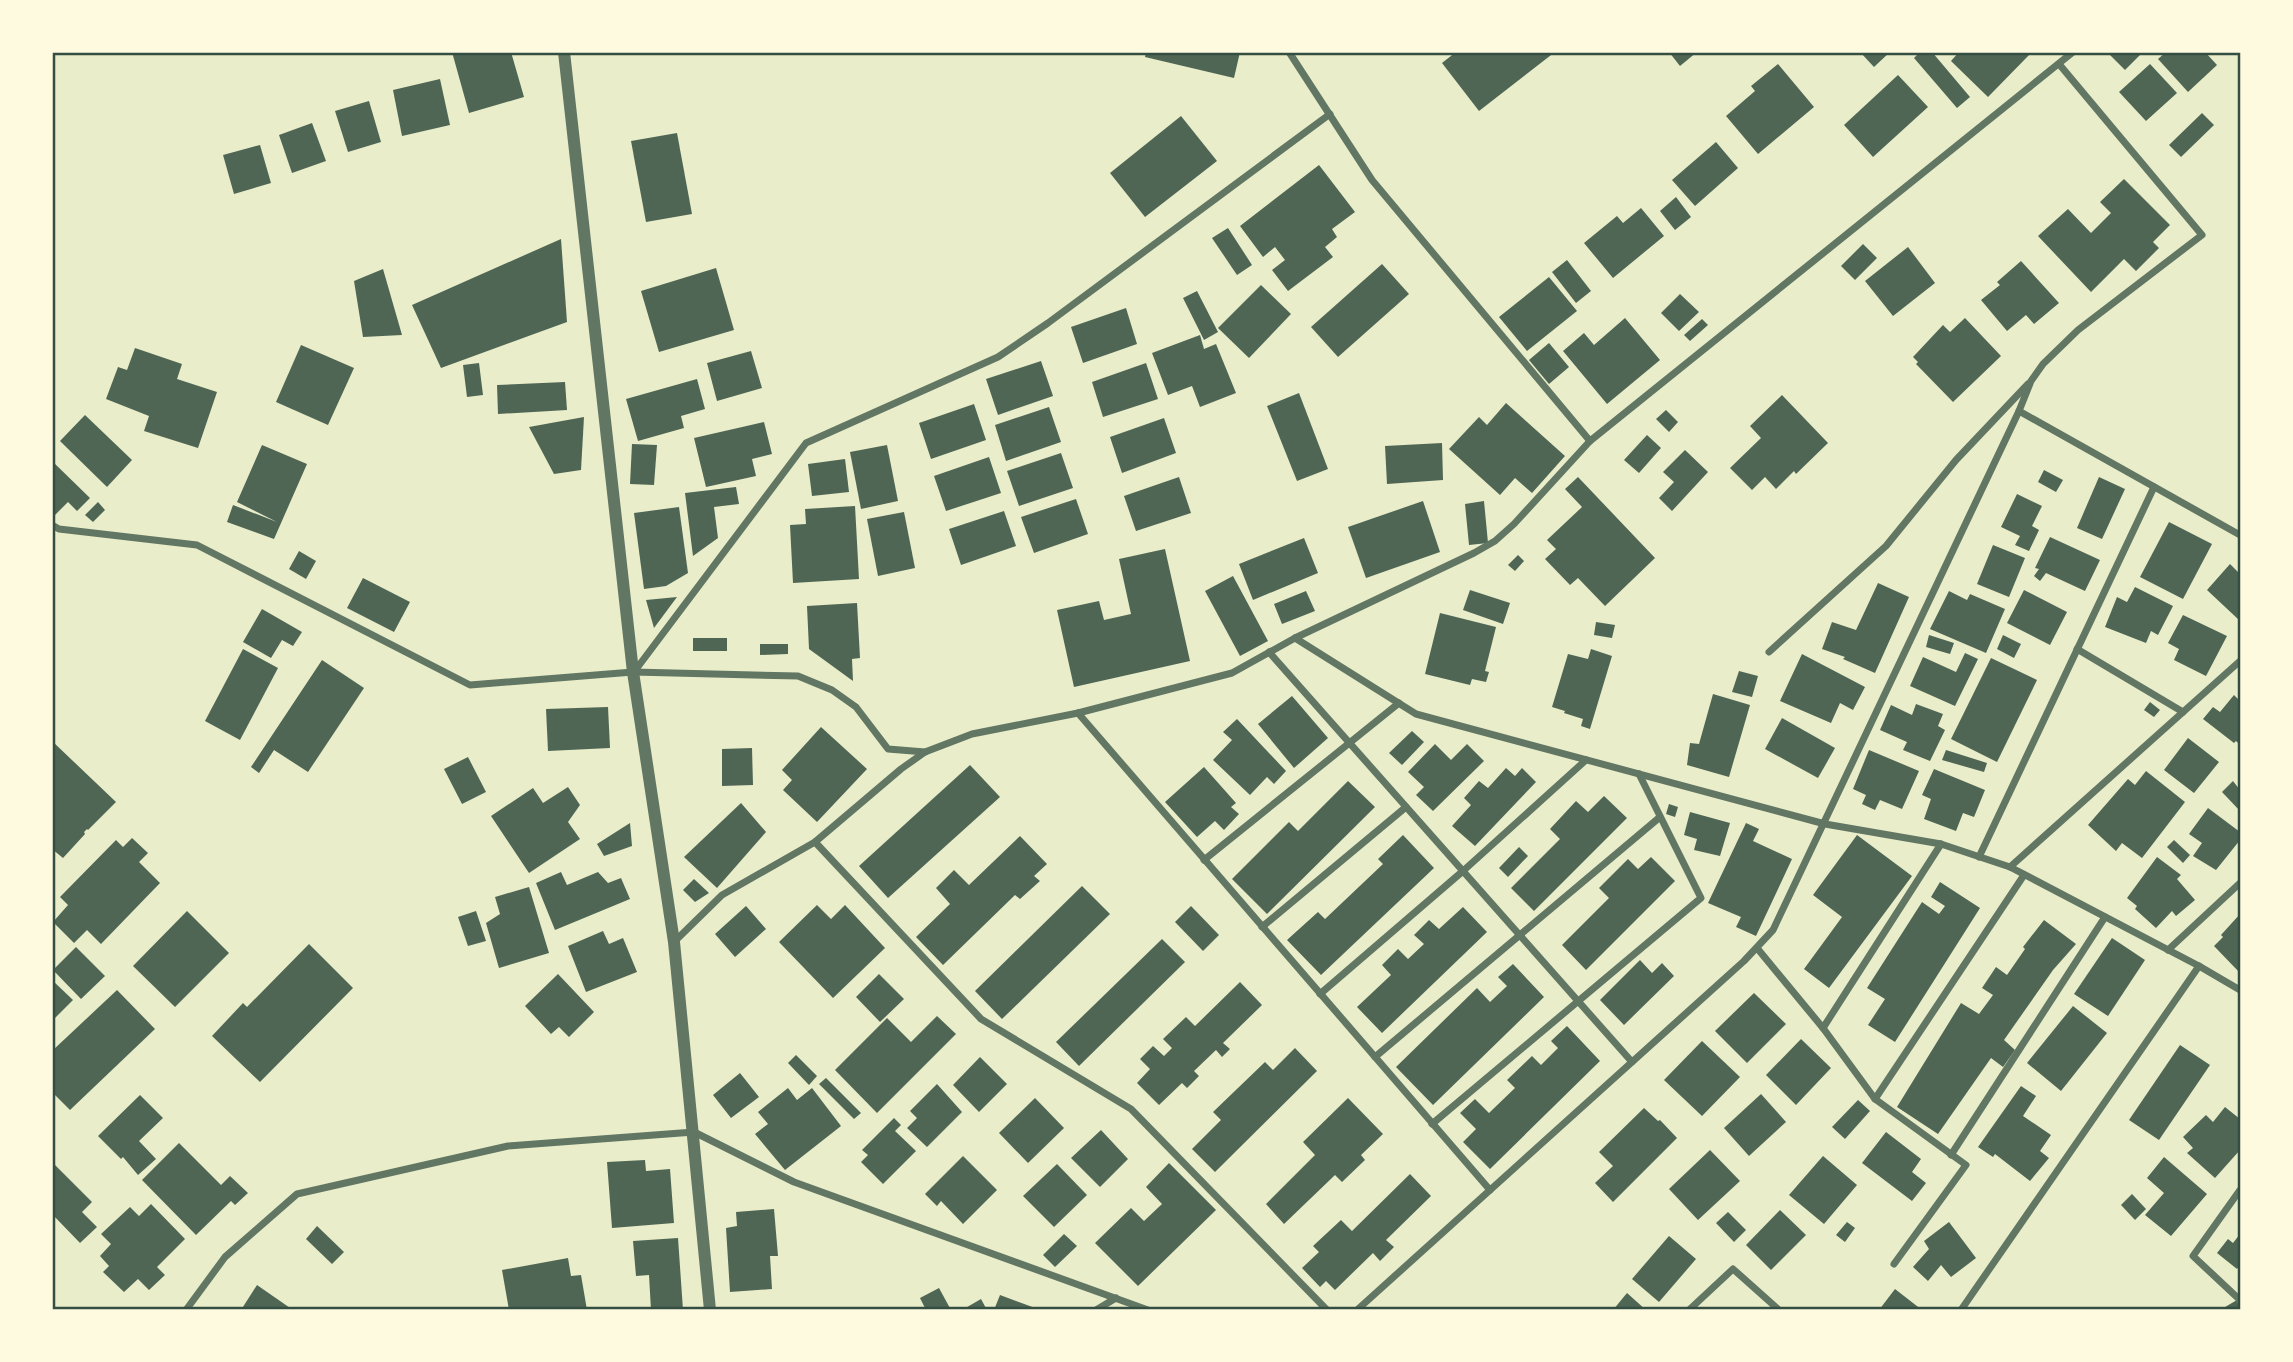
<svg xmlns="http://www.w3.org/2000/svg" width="2293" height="1362" viewBox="0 0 2293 1362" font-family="'PT Sans',sans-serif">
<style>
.building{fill:#4f6655}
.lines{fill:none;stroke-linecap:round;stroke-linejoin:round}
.minor{stroke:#617663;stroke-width:7}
.tertiary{stroke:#617663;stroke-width:12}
.neatline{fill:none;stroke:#344e41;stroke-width:2.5}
</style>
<rect width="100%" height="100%" fill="#e9edc9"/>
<g class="building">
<path d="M452,52H511L524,97L469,113Z"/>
<path d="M1146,52H1240L1234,78L1145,57Z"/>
<path d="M1456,52H1555L1479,111L1442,63Z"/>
<path d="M1669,52H1697L1680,66Z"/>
<path d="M1860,52H1890L1874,67Z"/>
<path d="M1920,52H1932L1970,97L1957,108L1914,58Z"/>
<path d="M1959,52H2032L1988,97L1951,61Z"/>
<path d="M2111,52H2143L2125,70L2109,54Z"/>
<path d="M2166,52H2205L2217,65L2188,92L2158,59Z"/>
<path d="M1778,64L1814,107L1758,154L1726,116L1755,91L1751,86Z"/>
<path d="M2150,64L2177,93L2146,121L2119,92Z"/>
<path d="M1898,75L1928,107L1873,157L1844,125Z"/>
<path d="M440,79L450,125L402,136L393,90Z"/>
<path d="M369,101L381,142L348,152L335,111Z"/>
<path d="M2202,113L2214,125L2181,157L2169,145Z"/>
<path d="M1181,116L1217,161L1145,217L1110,173Z"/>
<path d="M312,123L326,161L292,173L279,135Z"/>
<path d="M677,133L692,214L646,222L631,141Z"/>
<path d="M1716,142L1738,168L1695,206L1672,180Z"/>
<path d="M260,145L271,183L234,194L223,155Z"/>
<path d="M1319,165L1355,212L1332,229L1337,237L1325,247L1333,257L1288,291L1272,270L1285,260L1275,247L1263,257L1240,226Z"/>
<path d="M2124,179L2170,225L2153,242L2159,248L2136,271L2124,259L2091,292L2038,236L2068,209L2091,233L2111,213L2100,202Z"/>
<path d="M1676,197L1691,217L1675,230L1660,211Z"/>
<path d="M1641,208L1664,236L1613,278L1584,243L1617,216L1623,223Z"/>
<path d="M1228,228L1252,265L1237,275L1212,238Z"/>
<path d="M561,239L567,322L441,368L412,305Z"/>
<path d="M1863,244L1877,258L1855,280L1841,266Z"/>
<path d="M1908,247L1935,283L1893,316L1865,281Z"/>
<path d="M1567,260L1591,291L1576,303L1552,272Z"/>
<path d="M2021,261L2059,303L2034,324L2026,315L2007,331L1981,300L2000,285L1997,282Z"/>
<path d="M1382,264L1409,294L1338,357L1311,327Z"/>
<path d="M716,268L734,330L659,352L641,291Z"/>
<path d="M383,269L402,335L363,337L354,281Z"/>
<path d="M1549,277L1577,311L1527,351L1499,317Z"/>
<path d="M1261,285L1291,314L1249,358L1218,328Z"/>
<path d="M1197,291L1218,332L1204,340L1183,298Z"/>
<path d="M1680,294L1699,312L1679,331L1661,313Z"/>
<path d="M1126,308L1137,344L1083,363L1071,327Z"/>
<path d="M1625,318L1660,360L1607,404L1563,351L1584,333L1594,345Z"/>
<path d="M1965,318L2001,356L1953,402L1916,364L1918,362L1913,357L1943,325L1950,332Z"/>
<path d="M1702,319L1708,325L1690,341L1684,335Z"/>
<path d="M1200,335L1204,349L1216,344L1236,393L1200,407L1192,386L1168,395L1152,353Z"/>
<path d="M1549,343L1569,367L1549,384L1529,360Z"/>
<path d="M301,345L354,368L328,425L276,402Z"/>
<path d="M135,348L182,364L177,379L217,392L198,448L144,431L149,416L106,399L118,367L127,370Z"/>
<path d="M751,351L762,388L717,401L707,363Z"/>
<path d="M1041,361L1053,396L998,415L986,379Z"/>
<path d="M479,363L483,395L467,397L463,365Z"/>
<path d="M1146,363L1158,399L1103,417L1092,382Z"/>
<path d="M697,379L705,409L681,416L684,428L638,441L626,399Z"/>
<path d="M565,382L567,410L498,414L497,385Z"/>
<path d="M1299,393L1328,469L1297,481L1267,406Z"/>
<path d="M1782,395L1828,443L1796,474L1794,471L1776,489L1765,477L1752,490L1730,468L1761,438L1750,426Z"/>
<path d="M1506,403L1565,456L1532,493L1515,478L1500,495L1449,449L1479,417L1487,425Z"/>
<path d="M974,404L986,440L931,459L919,423Z"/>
<path d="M1049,407L1061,442L1006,461L995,425Z"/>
<path d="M1666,410L1678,422L1669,432L1656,419Z"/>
<path d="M85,415L132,460L107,487L60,441Z"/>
<path d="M584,417L581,470L554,474L529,427Z"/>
<path d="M1164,418L1176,453L1122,473L1110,437Z"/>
<path d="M764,422L772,454L752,459L756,476L706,487L694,438Z"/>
<path d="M1647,435L1661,448L1639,473L1624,460Z"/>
<path d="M1442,443L1443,480L1387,484L1385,446Z"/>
<path d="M632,444L657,445L654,485L630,484Z"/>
<path d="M262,445L307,464L274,539L227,522L233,505L277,522L237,502Z"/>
<path d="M887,445L898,501L861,509L850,452Z"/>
<path d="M1685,450L1708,472L1672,511L1659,498L1674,482L1663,472Z"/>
<path d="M1061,453L1073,488L1019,506L1007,471Z"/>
<path d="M989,457L1001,493L946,511L934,476Z"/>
<path d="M845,459L849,492L812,496L808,464Z"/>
<path d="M52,461L90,498L77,511L68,502L54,516L52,514Z"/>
<path d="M2044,470L2063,480L2056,492L2038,482Z"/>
<path d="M1179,477L1191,513L1136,531L1124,496Z"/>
<path d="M1578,477L1655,558L1605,606L1578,578L1570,585L1545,559L1556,549L1547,540L1582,507L1565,489Z"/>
<path d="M2099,477L2125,489L2102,539L2077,528Z"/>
<path d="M736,487L739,504L714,507L718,538L693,556L685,493Z"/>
<path d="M2017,494L2042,506L2032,526L2039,530L2029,551L2015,545L2020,536L2001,527Z"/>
<path d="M1076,499L1088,534L1034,553L1021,517Z"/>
<path d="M1423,501L1440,552L1366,578L1348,527Z"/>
<path d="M1484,501L1488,543L1469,545L1465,504Z"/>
<path d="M98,502L105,510L93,522L85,515Z"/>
<path d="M855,506L859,579L793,583L790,525L806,524L805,509Z"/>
<path d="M679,507L688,573L666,586L644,589L634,513Z"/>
<path d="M1004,511L1016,546L961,565L949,529Z"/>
<path d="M904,512L915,568L878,576L867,519Z"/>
<path d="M2169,522L2212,544L2183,599L2140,577Z"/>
<path d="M2050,537L2100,560L2085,591L2046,573L2040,581L2034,576L2039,569L2035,568Z"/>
<path d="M1304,538L1318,573L1253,600L1239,564Z"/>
<path d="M1993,545L2025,558L2009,597L1977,584Z"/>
<path d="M1165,549L1190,661L1074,687L1057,610L1099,601L1104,620L1131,614L1119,559Z"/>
<path d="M299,551L316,561L306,579L289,569Z"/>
<path d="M1518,555L1524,561L1515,571L1508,565Z"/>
<path d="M2230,564L2238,572L2240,570L2239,620L2207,590Z"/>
<path d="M1233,576L1268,641L1240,656L1205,591Z"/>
<path d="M363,578L410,602L394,632L347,608Z"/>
<path d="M1878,583L1909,597L1875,673L1843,659L1845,657L1822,649L1832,622L1856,630Z"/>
<path d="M2135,587L2173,606L2158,635L2151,631L2146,643L2105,627L2117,597L2127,602Z"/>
<path d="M1470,590L1510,603L1503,624L1463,610Z"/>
<path d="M2024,590L2067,612L2050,645L2007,623Z"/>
<path d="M1306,591L1315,611L1282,624L1274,604Z"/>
<path d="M1949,591L1967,600L1970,594L2005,609L1986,653L1930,629Z"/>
<path d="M677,597L654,628L646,600Z"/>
<path d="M857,603L860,658L852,659L853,681L809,649L807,606Z"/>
<path d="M262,609L302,632L293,646L282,640L271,658L243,642Z"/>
<path d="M1440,613L1496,627L1485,671L1489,672L1486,682L1472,679L1470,685L1425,674Z"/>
<path d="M2183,615L2227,636L2206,676L2174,660L2179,649L2168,643Z"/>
<path d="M1596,622L1615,625L1612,638L1594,635Z"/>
<path d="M1929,635L1954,643L1950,654L1926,647Z"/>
<path d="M2003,635L2021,644L2014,658L1997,649Z"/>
<rect x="693" y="638" width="34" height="13"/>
<path d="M760,644H788V654L760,655Z"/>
<path d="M243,649L278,668L240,740L205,721Z"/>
<path d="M1591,649L1612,656L1590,729L1581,726L1583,719L1564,713L1565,711L1552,707L1568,654L1588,659Z"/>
<path d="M1965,653L1978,659L1955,706L1910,686L1923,657L1956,672Z"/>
<path d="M1802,654L1865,687L1853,710L1840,703L1831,723L1780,701Z"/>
<path d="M1991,658L2037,680L1997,762L1951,739Z"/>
<path d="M322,660L364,688L308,772L274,750L259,773L251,767Z"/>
<path d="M1739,671L1758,676L1752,697L1732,692Z"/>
<path d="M1713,694L1750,705L1729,777L1687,765L1690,743L1699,744Z"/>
<path d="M2234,695L2240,701V745L2236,741L2234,743L2203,719L2213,707L2220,712Z"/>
<path d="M1292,696L1328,738L1294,768L1258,724Z"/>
<path d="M2150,702L2160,710L2154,717L2144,710Z"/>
<path d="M1916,704L1943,714L1938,726L1945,730L1930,761L1903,750L1907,742L1880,730L1891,705L1912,715Z"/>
<path d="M608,707L610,748L548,751L546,709Z"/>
<path d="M1782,718L1835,748L1818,778L1765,749Z"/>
<path d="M1237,719L1286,771L1274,784L1267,777L1250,795L1213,760L1232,740L1223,732Z"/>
<path d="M821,727L867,769L817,822L783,790L792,780L782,770Z"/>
<path d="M1412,731L1424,742L1402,765L1389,753Z"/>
<path d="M2188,738L2219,762L2194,793L2164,770Z"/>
<path d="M52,741L116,802L88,830L87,829L84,832L85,834L63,858L52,849Z"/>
<path d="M1435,744L1451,760L1467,744L1484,761L1433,811L1416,795L1424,787L1408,772Z"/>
<path d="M752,748L753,785L722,786V749Z"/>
<path d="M1869,750L1919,771L1902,809L1880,800L1875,810L1862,804L1866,795L1853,789Z"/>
<path d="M1946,750L1987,763L1984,772L1942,760Z"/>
<path d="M468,757L486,792L462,804L444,769Z"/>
<path d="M970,765L1000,797L888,898L859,866Z"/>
<path d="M1204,767L1236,803L1231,807L1239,814L1224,830L1215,821L1197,837L1165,802Z"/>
<path d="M1506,768L1515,776L1522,768L1536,782L1475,846L1452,826L1471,805L1464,798L1479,781L1488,788Z"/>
<path d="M1934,769L1985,790L1974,817L1963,813L1956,831L1924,819L1931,799L1922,795Z"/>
<path d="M2146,771L2185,802L2142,858L2122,843L2116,851L2088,825L2128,779L2135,785Z"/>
<path d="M1348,781L1375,807L1267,914L1232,879L1289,822L1298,831Z"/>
<path d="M2233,781L2240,790V811L2222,792Z"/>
<path d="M568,787L580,805L568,822L580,839L529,873L491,816L533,788L543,803Z"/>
<path d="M1604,796L1627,818L1534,911L1511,888L1560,839L1550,829L1576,801L1588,812Z"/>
<path d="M741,803L766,832L717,888L684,857Z"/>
<path d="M1669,804L1678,807L1675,817L1666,814Z"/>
<path d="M2208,808L2240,832V840L2216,870L2193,856L2202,843L2189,834Z"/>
<path d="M1690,812L1730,823L1720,856L1694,850L1697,839L1684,835Z"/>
<path d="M630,823L632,846L604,856L597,844Z"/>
<path d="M1746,823L1759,829L1753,841L1792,859L1756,936L1736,927L1741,917L1708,903Z"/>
<path d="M1403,835L1434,868L1321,975L1287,940L1318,912L1325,919L1383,864L1378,859Z"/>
<path d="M1857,835L1912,876L1829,988L1804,969L1842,917L1813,895Z"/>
<path d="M1020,836L1047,864L1034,876L1040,881L1020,899L1015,895L943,965L916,937L950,904L936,888L954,870L969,885Z"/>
<path d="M132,838L148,853L139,862L160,883L101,944L87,930L74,943L53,922L68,905L60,897L116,840L123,847Z"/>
<path d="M2174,840L2190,855L2183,863L2167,847Z"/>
<path d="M1519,847L1528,856L1508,877L1499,868Z"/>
<path d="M1651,857L1675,881L1586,970L1562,945L1609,898L1599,888L1628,859L1638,869Z"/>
<path d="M2157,857L2181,875L2177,879L2195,900L2176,916L2172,911L2156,928L2135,909L2137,906L2127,898Z"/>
<path d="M561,872L567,885L598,872L608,883L621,878L630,899L555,930L536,883Z"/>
<path d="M694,879L709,893L695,902L683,890Z"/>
<path d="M1940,882L1980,908L1895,1042L1868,1025L1885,999L1867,988L1922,902L1939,914L1945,906L1931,897Z"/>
<path d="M1082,886L1110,914L1002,1019L975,991Z"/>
<path d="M529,887L549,953L499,968L486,923L500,914L495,897Z"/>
<path d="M817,905L831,919L845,905L885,948L833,998L779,942Z"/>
<path d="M746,906L766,929L735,957L715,934Z"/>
<path d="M1191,906L1219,935L1203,951L1175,922Z"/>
<path d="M1463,907L1487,932L1382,1033L1357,1007L1391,975L1382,965L1398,949L1408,959L1424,944L1414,935L1429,920L1439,929Z"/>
<path d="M187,911L229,953L175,1007L133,966Z"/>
<path d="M476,911L486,941L468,946L458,917Z"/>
<path d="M2240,914V973L2214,946L2223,937L2221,935Z"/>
<path d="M2044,920L2076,944L2053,970L2004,1040L2015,1050L2003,1067L1991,1058L1938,1134L1897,1107L1961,1003L1979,1014L1993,995L1982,988L1996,967L2007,975L2025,949L2023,947Z"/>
<path d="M603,931L609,944L623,938L637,972L586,992L568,946Z"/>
<path d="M2112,938L2145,960L2108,1016L2074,994Z"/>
<path d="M1162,939L1185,962L1079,1066L1056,1042Z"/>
<path d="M309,944L353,988L260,1082L212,1036L243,1003L247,1007Z"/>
<path d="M76,947L105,976L81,999L53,970Z"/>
<path d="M1640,960L1652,973L1662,963L1674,976L1624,1025L1600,1000Z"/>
<path d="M1513,964L1544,997L1433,1105L1396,1067L1477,988L1490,1002L1507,986L1498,977Z"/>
<path d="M558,974L594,1012L569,1037L559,1027L551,1034L525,1006Z"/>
<path d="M879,974L904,999L880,1022L856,997Z"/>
<path d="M52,980L73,1000L52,1021Z"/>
<path d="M1240,982L1262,1005L1223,1043L1230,1049L1222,1057L1216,1050L1194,1071L1199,1076L1187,1088L1182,1083L1159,1105L1137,1083L1150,1069L1140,1059L1153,1046L1164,1056L1172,1048L1163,1039L1186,1017L1195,1026Z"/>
<path d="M117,990L155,1029L70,1110L52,1092V1051Z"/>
<path d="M1754,993L1786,1024L1747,1063L1715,1031Z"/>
<path d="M2073,1006L2107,1033L2061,1091L2027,1063Z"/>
<path d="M937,1016L956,1034L877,1113L835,1070L887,1018L911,1042Z"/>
<path d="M1567,1026L1600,1061L1490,1169L1463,1142L1476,1129L1460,1113L1475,1099L1489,1113L1515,1088L1507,1080L1532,1056L1541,1065L1558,1048L1551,1041Z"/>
<path d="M1801,1039L1831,1068L1796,1105L1766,1075Z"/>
<path d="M1702,1041L1740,1077L1702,1116L1664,1080Z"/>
<path d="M2180,1045L2210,1065L2159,1140L2129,1120Z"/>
<path d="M1295,1048L1317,1071L1215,1172L1192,1149L1221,1120L1213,1112L1265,1062L1273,1070Z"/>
<path d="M796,1055L817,1076L809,1085L788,1063Z"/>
<path d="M980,1057L1007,1084L979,1112L953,1085Z"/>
<path d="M740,1073L759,1097L731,1118L713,1095Z"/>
<path d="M826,1078L861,1113L854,1119L819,1084Z"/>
<path d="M937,1084L962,1112L927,1147L907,1128L917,1118L910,1111Z"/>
<path d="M2021,1086L2036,1096L2023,1116L2051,1135L2040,1151L2049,1158L2030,1181L1995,1154L1993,1157L1978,1147Z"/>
<path d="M788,1088L797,1100L812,1088L841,1126L785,1170L755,1134L768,1124L758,1112Z"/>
<path d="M1761,1094L1786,1122L1749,1156L1724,1128Z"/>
<path d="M140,1095L163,1118L139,1141L156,1159L138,1175L123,1157L121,1159L98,1136Z"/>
<path d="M1035,1098L1064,1128L1028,1163L999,1133Z"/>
<path d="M1348,1098L1383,1134L1361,1155L1365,1160L1342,1182L1335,1175L1284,1224L1266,1204L1315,1155L1303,1142Z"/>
<path d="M1858,1100L1870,1111L1845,1139L1832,1127Z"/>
<path d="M2225,1107L2240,1119V1128L2238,1131L2240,1133V1150L2215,1178L2187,1153L2193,1148L2183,1137L2206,1115L2213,1122Z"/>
<path d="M1644,1108L1658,1121L1660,1120L1677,1138L1613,1202L1595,1183L1613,1166L1599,1152Z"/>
<path d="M894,1118L901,1125L895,1131L916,1151L883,1184L861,1162L868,1155L862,1150Z"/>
<path d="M1101,1130L1128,1159L1100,1187L1071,1158Z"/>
<path d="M1886,1132L1921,1159L1912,1172L1926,1183L1912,1201L1862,1163Z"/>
<path d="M179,1143L221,1185L230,1176L248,1193L235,1205L231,1201L196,1235L142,1180Z"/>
<path d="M1710,1150L1740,1181L1698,1220L1669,1189Z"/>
<path d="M963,1156L997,1190L963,1224L941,1201L937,1206L925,1194Z"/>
<path d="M1823,1156L1857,1185L1824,1224L1789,1195Z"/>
<path d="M2164,1157L2207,1194L2171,1236L2145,1215L2164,1193L2147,1178Z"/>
<path d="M645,1160L646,1171L670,1169L674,1223L612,1228L607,1162Z"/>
<path d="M52,1162L92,1202L82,1212L97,1227L80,1243L52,1214Z"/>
<path d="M1169,1163L1216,1210L1138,1286L1095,1243L1131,1208L1144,1221L1162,1204L1146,1187Z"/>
<path d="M1057,1164L1087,1195L1054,1227L1023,1196Z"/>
<path d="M1410,1174L1431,1196L1386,1240L1394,1247L1380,1261L1373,1253L1335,1290L1326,1281L1320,1287L1302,1268L1319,1252L1313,1246L1341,1220L1352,1231Z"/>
<path d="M2132,1194L2146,1209L2135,1220L2121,1205Z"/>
<path d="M151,1204L185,1239L157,1267L165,1275L149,1290L138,1279L124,1292L103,1272L109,1266L100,1256L111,1244L101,1234L130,1207L139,1216Z"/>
<path d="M774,1209L778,1256H770L772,1289L730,1292L726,1228L737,1226L736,1212Z"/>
<path d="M1780,1210L1806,1235L1771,1270L1746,1245Z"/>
<path d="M1728,1212L1746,1230L1734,1242L1716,1223Z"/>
<path d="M1847,1222L1855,1228L1845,1242L1836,1235Z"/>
<path d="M1949,1222L1976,1258L1951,1277L1941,1265L1928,1281L1913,1267L1929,1249L1924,1241Z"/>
<path d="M317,1226L344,1252L332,1264L306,1239Z"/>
<path d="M1064,1234L1077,1246L1055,1267L1043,1255Z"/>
<path d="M2240,1234V1265L2237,1269L2217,1253L2228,1239L2233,1243Z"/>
<path d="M1669,1236L1696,1259L1659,1302L1632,1279Z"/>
<path d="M678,1238L683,1310H651L649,1275L636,1276L633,1241Z"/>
<path d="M568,1258L571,1276L581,1275L587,1310H509L502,1270Z"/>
<path d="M257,1285L293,1310H241Z"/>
<path d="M939,1288L951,1310H926L920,1298Z"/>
<path d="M1895,1289L1922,1310H1879Z"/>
<path d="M1627,1293L1646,1310H1613Z"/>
<path d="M1000,1295L1038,1309V1310H994Z"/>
<path d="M981,1299L987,1310H962Z"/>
<path d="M2237,1300L2240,1310H2220Z"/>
</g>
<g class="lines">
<g class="minor">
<path d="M1289,52L1372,180L1590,441"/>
<path d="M2019,411L2031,381L2043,364L2078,330L2202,235L2059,64"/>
<path d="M52,525L59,529L197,545L470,685L633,672L798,676L832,690L856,707L888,749L925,752"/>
<path d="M1295,638L1416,714L1825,824L1941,844L2010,867L2199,966L2240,990"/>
<path d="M2077,649L2183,712"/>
<path d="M1269,652L1632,1062"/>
<path d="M1769,652L1886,546L1956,460L2028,384"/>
<path d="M634,672L806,443L998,357L1048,323L1330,114"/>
<path d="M1078,713L1490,1190"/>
<path d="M815,842L981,1019L1131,1109L1327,1310"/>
<path d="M1979,857L2154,487"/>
<path d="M1204,860L1399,703"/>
<path d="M2010,867L2240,661"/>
<path d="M1262,927L1406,807"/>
<path d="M674,942L722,895L815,842L901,769L925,752L972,734L1078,713L1232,673L1295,638L1474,553L1495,541L1514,524L1590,441L2073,52"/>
<path d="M1757,948L1823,1028L1875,1099L1966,1165L1894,1264"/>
<path d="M2168,950L2240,883"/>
<path d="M1320,994L1463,871L1586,760"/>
<path d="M1823,1028L1941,844"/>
<path d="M1375,1057L1660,817"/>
<path d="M1875,1099L2024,875"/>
<path d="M1432,1124L1701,898L1639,774"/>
<path d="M1951,1155L2105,917"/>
<path d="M2240,1190L2193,1256L2240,1300"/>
<path d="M186,1310L225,1257L297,1194L508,1146L694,1132L794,1182L1148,1310"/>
<path d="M1096,1310L1116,1298"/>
<path d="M1357,1310L1744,961L1773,930L2019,411L2240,535"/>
<path d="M1689,1310L1733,1269L1779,1310"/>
<path d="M1961,1310L2199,966"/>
</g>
<path class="tertiary" d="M564,52L633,672L674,942L710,1310"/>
</g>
<rect width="2293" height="1362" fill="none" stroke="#fefae0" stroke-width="108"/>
<rect x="54" y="54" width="2185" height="1254" class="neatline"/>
</svg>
